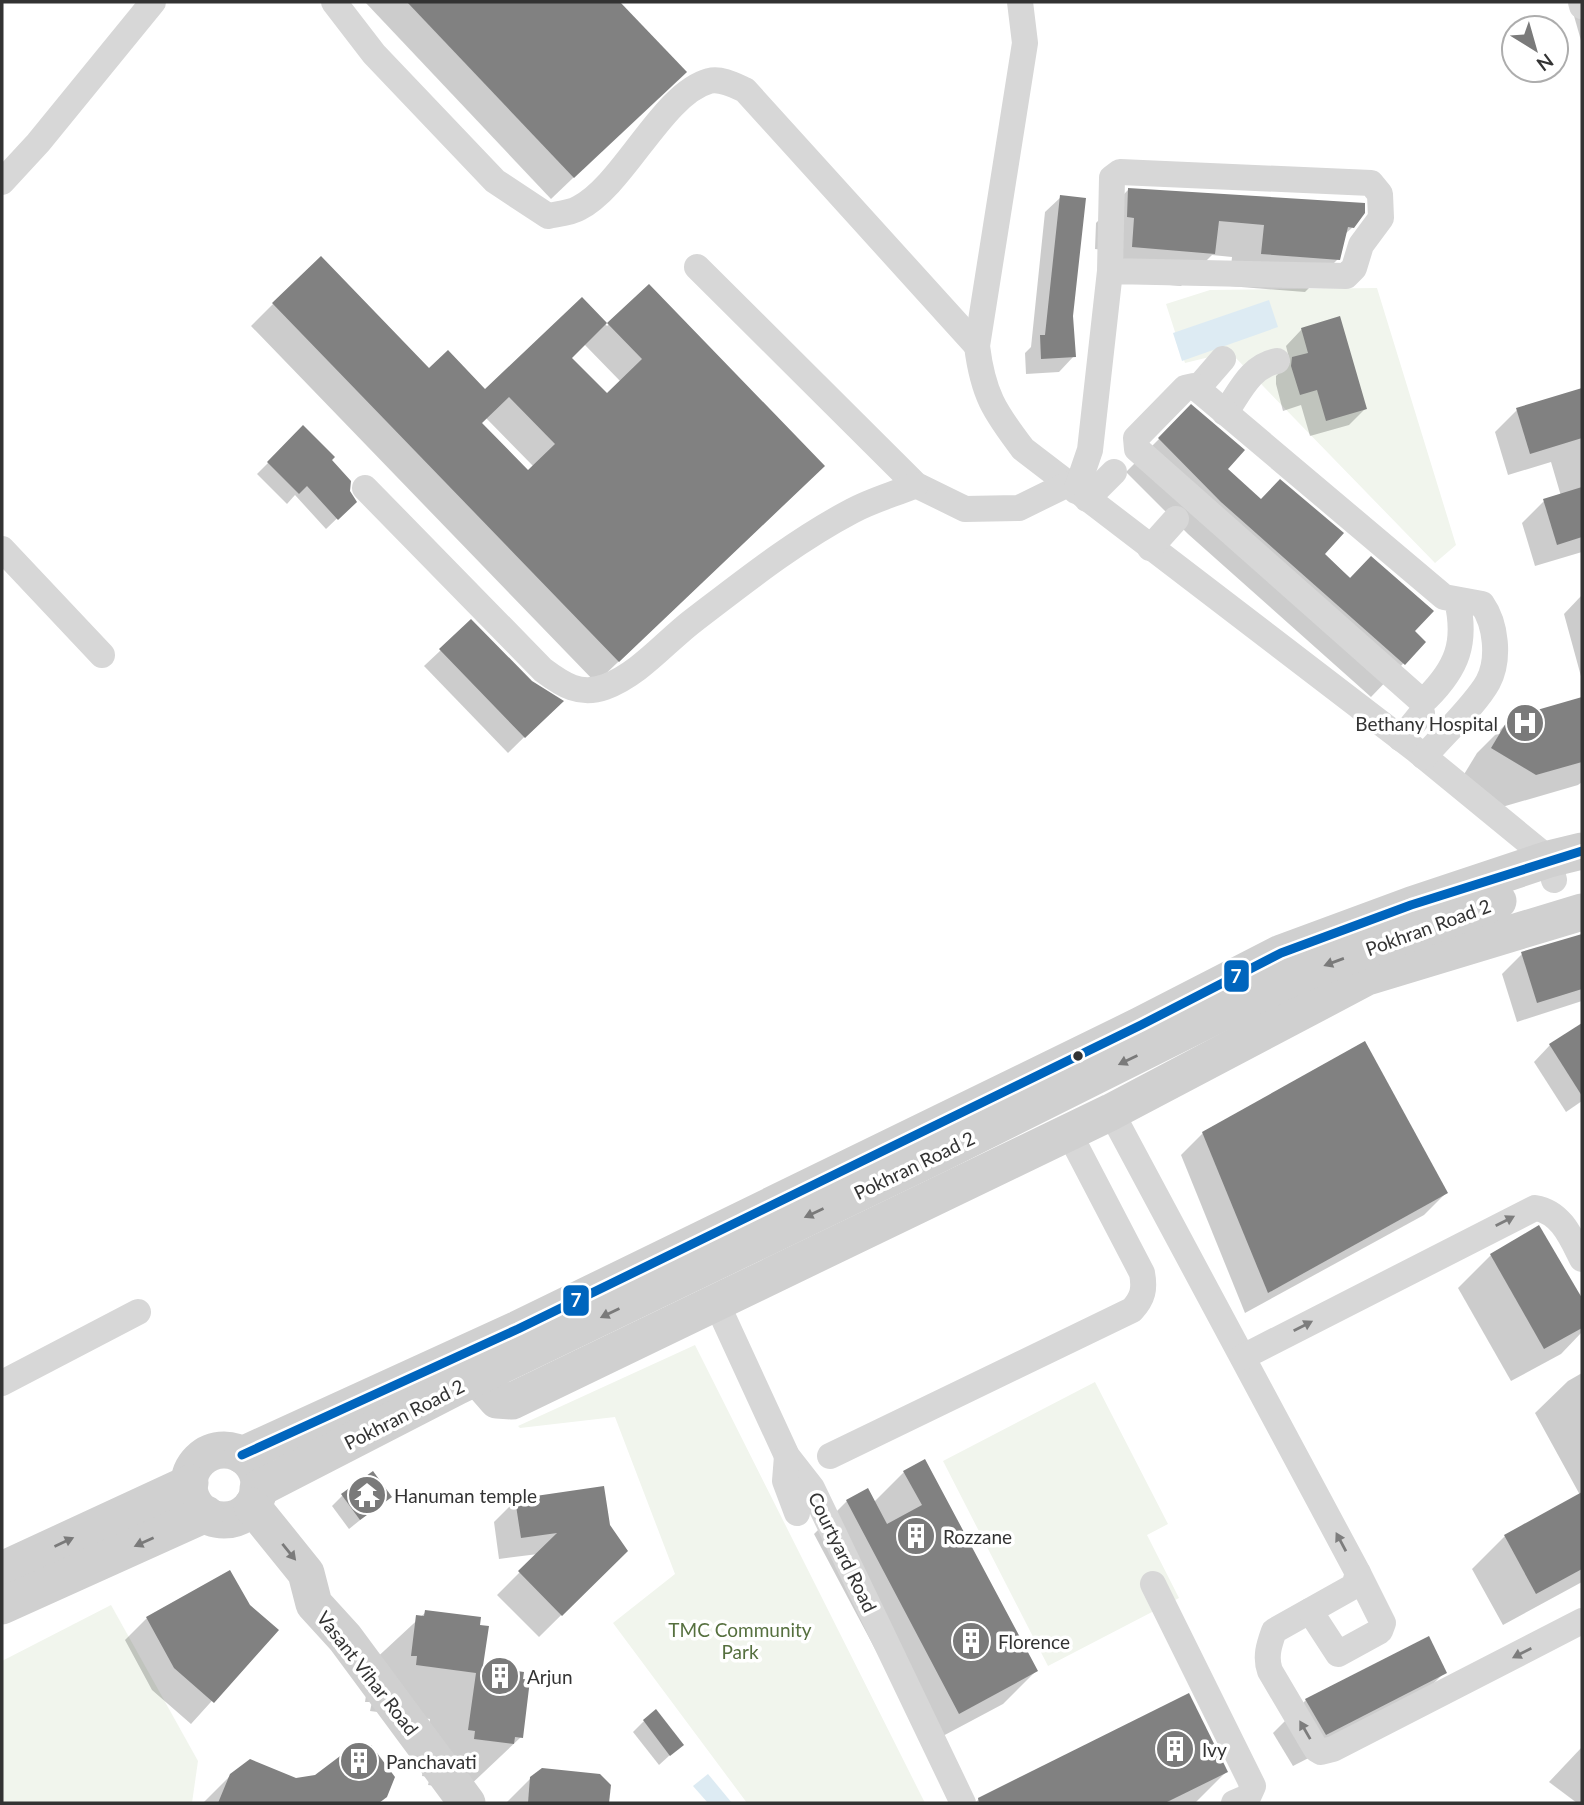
<svg xmlns="http://www.w3.org/2000/svg" width="1584" height="1805" viewBox="0 0 1584 1805" font-family="Lato,sans-serif">
<style>
.green{fill:#f1f5ed}
.water{fill:#ddebf3}
.shadow{fill:#0003;fill-rule:evenodd}
.building{fill:#818181;fill-rule:evenodd}
.lines{fill:none;stroke-linecap:round;stroke-linejoin:round}
.street{stroke:#d7d7d7;stroke-width:26}
.secondary{stroke:#d0d0d0;stroke-width:37}
.bus-1-casing{stroke:#fff;stroke-width:14}
.bus-1{stroke:#0065bd;stroke-width:9}
.oneway{fill:#7a7a7a}
.oneway2{fill:#7d7d7d}
.bus-dot{fill:#333;stroke:#fff;stroke-width:2.5}
.labels{text-anchor:middle;dominant-baseline:central;stroke-width:7;stroke-linejoin:round;paint-order:stroke}
.poi-label{font-size:19px;fill:#333;stroke:#fff;text-anchor:start}
.street-label{font-size:19px;fill:#333;stroke:#fff}
.park-label{font-size:19px;fill:#56703f;stroke:#fff}
.line-badge{stroke:#fff;stroke-width:2.5}
.badge-label{font-size:19px;text-anchor:middle;font-weight:bold;fill:#fff}
</style>
<rect width="100%" height="100%" fill="#fff"/>
<g class="green">
<path d="M1377,288L1456,545L1435,563L1230,352L1185,363L1166,304L1210,290Z"/>
<path d="M695,1345L925,1803H747L613,1623L675,1574L615,1417L520,1428L518,1426Z"/>
<path d="M1095,1382L1168,1524L1147,1535L1179,1598L1048,1666L943,1461Z"/>
<path d="M111,1605L198,1761L192,1803H2V1661Z"/>
</g>
<g class="water">
<path d="M1269,300L1278,327L1182,361L1173,333Z"/>
<path d="M708,1774L732,1803H708L693,1786Z"/>
</g>
<g class="shadow">
<path d="M365,2H617L684,72L551,199Z"/>
<path d="M1570,2H1582V44Z"/>
<path d="M1128,190L1353,227L1344,235L1338,259L1305,292L1229,286L1232,257L1212,255L1181,286L1100,279L1103,250L1095,249L1096,223Z"/>
<path d="M1061,197L1074,356L1059,372L1026,374L1025,353L1031,347L1045,212Z"/>
<path d="M649,287L801,488L596,683L251,326L273,304L485,392L582,299L607,326ZM584,344L621,382L607,396L570,358ZM486,418L534,467L528,472L480,423Z"/>
<path d="M1302,329L1365,409L1349,425L1310,436L1301,405L1283,411L1276,384V376L1290,362L1286,346Z"/>
<path d="M1582,390V552L1535,566L1522,523L1544,501L1561,496L1551,462L1508,475L1495,432L1517,410Z"/>
<path d="M1191,407L1225,469L1424,642L1371,697L1188,534L1126,472Z"/>
<path d="M303,428L330,460L354,502L326,529L295,495L287,504L257,474Z"/>
<path d="M1582,595V680L1564,614Z"/>
<path d="M441,650L531,683L561,701L508,753L424,666Z"/>
<path d="M1582,699V782L1578,785L1502,807L1460,781L1477,753L1510,720Z"/>
<path d="M1582,936V1001L1517,1022L1502,974L1522,954Z"/>
<path d="M1582,1025V1101L1566,1112L1534,1062L1550,1045Z"/>
<path d="M1203,1133L1446,1193L1424,1215L1245,1313L1181,1155Z"/>
<path d="M1538,1228L1582,1303V1332L1561,1354L1511,1381L1458,1288L1491,1255Z"/>
<path d="M1582,1373V1582L1503,1625L1472,1569L1505,1536L1580,1495L1535,1413L1568,1381Z"/>
<path d="M904,1472L1036,1671L1003,1704L926,1745L814,1534L847,1501L873,1503Z"/>
<path d="M342,1496H390L349,1529L332,1506Z"/>
<path d="M516,1500L608,1526L626,1551L539,1637L497,1595L538,1554L499,1559L494,1522Z"/>
<path d="M230,1572L248,1606L276,1630L191,1724L152,1690L125,1640L147,1618Z"/>
<path d="M426,1612L481,1668L521,1737L465,1790L428,1785L430,1777L422,1776L430,1719L370,1711L372,1702H365L371,1663Z"/>
<path d="M1428,1638L1445,1672L1412,1705L1293,1766L1273,1733L1306,1700Z"/>
<path d="M644,1721L681,1745L659,1765L633,1732Z"/>
<path d="M1582,1747V1803H1577L1549,1782Z"/>
<path d="M1226,1772L1195,1803H975L979,1799Z"/>
<path d="M231,1775L296,1780L385,1796L378,1803H203Z"/>
<path d="M531,1778L609,1786L608,1803H506Z"/>
</g>
<g class="building">
<path d="M407,2H620L687,72L574,178Z"/>
<path d="M1128,188L1365,203V213L1354,228L1348,227L1340,260L1261,254L1264,225L1219,221L1215,254L1132,247L1134,218L1127,217Z"/>
<path d="M1060,195L1086,198L1073,316L1076,357L1041,359L1040,335H1045Z"/>
<path d="M321,256L429,368L448,350L485,389L582,297L607,323L649,284L825,466L619,662L272,303ZM607,323L642,359L607,393L572,358ZM509,397L555,444L528,470L482,423Z"/>
<path d="M1340,316L1367,409L1326,421L1317,390L1300,395L1291,366L1292,357L1308,353L1301,328Z"/>
<path d="M1582,388V438L1530,454L1516,408Z"/>
<path d="M1191,404L1245,450L1228,469L1261,499L1280,479L1344,533L1325,554L1350,578L1371,556L1434,611L1415,631L1426,642L1405,665L1221,502L1158,438Z"/>
<path d="M303,425L335,457L332,460L351,481L350,491L357,502L338,520L307,486L299,494L267,462Z"/>
<path d="M1582,487V537L1557,545L1543,499Z"/>
<path d="M471,619L532,681L564,701L525,738L439,649Z"/>
<path d="M1582,697V762L1536,775L1491,748L1509,718Z"/>
<path d="M1582,934V989L1537,1003L1521,952Z"/>
<path d="M1582,1023V1096L1549,1044Z"/>
<path d="M1365,1041L1448,1193L1268,1293L1202,1132Z"/>
<path d="M1539,1225L1582,1298V1328L1544,1349L1490,1254Z"/>
<path d="M925,1459L1038,1671L959,1714L846,1500L868,1488L887,1524L922,1505L903,1471Z"/>
<path d="M373,1471L392,1497L360,1520L341,1494Z"/>
<path d="M604,1486L610,1525L628,1551L562,1616L518,1571L557,1533L521,1538L515,1499Z"/>
<path d="M1582,1492V1569L1536,1594L1504,1535Z"/>
<path d="M230,1570L250,1605L279,1630L214,1703L174,1668L146,1617Z"/>
<path d="M425,1610L481,1617L480,1625L489,1626L483,1666L524,1672L523,1679L530,1680L523,1738L515,1737L514,1744L474,1739L475,1731L468,1730L476,1673L416,1665L417,1656H411L416,1615L424,1616Z"/>
<path d="M1429,1636L1447,1673L1326,1735L1305,1699Z"/>
<path d="M1189,1693L1228,1772L1165,1803H979L978,1798Z"/>
<path d="M656,1709L684,1745L670,1756L643,1720Z"/>
<path d="M371,1745L395,1777L387,1797L379,1803H218L230,1774L250,1759L296,1778L315,1775L352,1747Z"/>
<path d="M542,1768L600,1774L611,1785L609,1803H528L530,1777Z"/>
</g>
<g class="lines">
<g class="street">
<path d="M334,2L374,54L495,181L548,216C557,214 571,213 579,208C624,185 662,94 709,81C721,78 734,85 745,90L977,346"/>
<path d="M1020,2L1025,43L977,346C983,394 994,411 1023,449L1416,750L1549,859L1554,880"/>
<path d="M1581,2L1582,6"/>
<path d="M2,182L38,143L153,2"/>
<path d="M697,267L916,485L965,509L1019,508L1068,484"/>
<path d="M1197,389L1223,359"/>
<path d="M1225,413C1240,392 1250,366 1277,361"/>
<path d="M365,488L543,670C563,685 580,696 605,687C640,674 666,641 694,620C745,581 795,541 852,511C872,500 895,494 916,485"/>
<path d="M1076,491L1090,450L1110,271L1112,178L1120,172L1371,183L1380,194L1381,218L1361,245L1354,268L1346,276L1110,271"/>
<path d="M1087,499L1114,472"/>
<path d="M1150,548L1176,519"/>
<path d="M2,549L102,655"/>
<path d="M1401,739L1422,713"/>
<path d="M1424,757C1442,736 1476,704 1488,682C1500,659 1496,624 1482,604L1444,597L1194,386L1185,388L1136,438L1137,449L1418,698H1427C1457,668 1467,643 1457,600"/>
<path d="M1111,1112L1358,1573L1354,1586L1274,1631C1269,1645 1265,1657 1270,1671L1316,1749L1321,1752L1333,1749L1582,1621"/>
<path d="M717,1304L787,1456L812,1488L963,1803"/>
<path d="M1243,1357L1535,1208C1561,1212 1571,1237 1582,1259"/>
<path d="M2,1383L138,1312"/>
<path d="M787,1456L785,1481L797,1513"/>
<path d="M830,1456L1132,1310C1143,1298 1145,1289 1142,1273L1069,1133"/>
<path d="M1153,1584L1253,1786L1248,1797L1234,1803"/>
<path d="M1310,1611L1338,1654L1380,1631L1383,1623L1358,1573"/>
</g>
<g class="secondary">
<path d="M477,1377L497,1400L512,1401L1111,1112L1367,977L1582,912"/>
<circle cx="224" cy="1485" r="35"/>
<path d="M242,1455L518,1329L1141,1025L1281,953L1411,905L1549,859L1582,851"/>
<path d="M258,1489L458,1386L941,1153L1291,978L1498,901"/>
<path d="M252,1506L306,1573L314,1604L345,1638L467,1803"/>
<path d="M2,1570L190,1483"/>
<path d="M2,1606L206,1514"/>
</g>
<defs>
<path id="bus-1" d="M242,1455L518,1329L1141,1025L1281,953L1411,905L1582,851"/>
</defs>
<use href="#bus-1" class="bus-1-casing"/>
<use href="#bus-1" class="bus-1"/>
</g>
<defs><path id="oneway-solid" d="M-6-.8H1V-3.2L6.5 0L1 3.2V.8H-6Z" transform="scale(1.75)"/></defs>
<g class="oneway">
<use href="#oneway-solid" transform="translate(1334 962) rotate(160)"/>
<use href="#oneway-solid" transform="translate(1128 1060) rotate(154)"/>
<use href="#oneway-solid" transform="translate(814 1213) rotate(155)"/>
<use href="#oneway-solid" transform="translate(610 1313) rotate(154)"/>
<use href="#oneway-solid" transform="translate(64 1542) rotate(-25)"/>
<use href="#oneway-solid" transform="translate(144 1542) rotate(156)"/>
<use href="#oneway-solid" transform="translate(289 1552) rotate(51)"/>
</g>
<g class="oneway2">
<use href="#oneway-solid" transform="translate(1505 1221) rotate(-27)"/>
<use href="#oneway-solid" transform="translate(1303 1326) rotate(-27)"/>
<use href="#oneway-solid" transform="translate(1341 1542) rotate(-118)"/>
<use href="#oneway-solid" transform="translate(1522 1653) rotate(153)"/>
<use href="#oneway-solid" transform="translate(1305 1730) rotate(-120)"/>
</g>
<defs>
<symbol id="hospital-disc" viewBox="-11 -11 22 22"><circle r="9.5" fill="#7a7a7a" stroke="#fff"/><path d="M-5-5h3v3.5h4V-5h3V5h-3V1.5h-4V5h-3Z" fill="#fff"/></symbol>
<symbol id="temple-disc" viewBox="-11 -11 22 22"><circle r="9.5" fill="#7a7a7a" stroke="#fff"/><path d="M0-6L5-2H3V0L6.5 2.5H4V6H1.5V3h-3V6H-4V2.5H-6.5L-3 0V-2H-5Z" fill="#fff"/></symbol>
<symbol id="building-disc" viewBox="-11 -11 22 22"><circle r="9.5" fill="#7a7a7a" stroke="#fff"/><path d="M-4-6H4V6H1V3H-1V6H-4ZM-2.5-4.3h1.7v1.8h-1.7ZM.8-4.3h1.7v1.8H.8ZM-2.5-1h1.7V.8h-1.7ZM.8-1h1.7V.8H.8Z" fill="#fff"/></symbol>
</defs>
<g fill-rule="evenodd">
<use href="#hospital-disc" x="1503" y="701" width="44" height="44"/>
<use href="#temple-disc" x="345" y="1473" width="44" height="44"/>
<use href="#building-disc" x="894" y="1514" width="44" height="44"/>
<use href="#building-disc" x="949" y="1619" width="44" height="44"/>
<use href="#building-disc" x="478" y="1654" width="44" height="44"/>
<use href="#building-disc" x="1153" y="1727" width="44" height="44"/>
<use href="#building-disc" x="337" y="1739" width="44" height="44"/>
</g>
<circle class="bus-dot" cx="1078" cy="1056" r="6"/>
<g class="labels">
<g class="poi-label">
<text x="1498" y="723" text-anchor="end">Bethany Hospital</text>
<text x="394" y="1495">Hanuman temple</text>
<text x="943" y="1536">Rozzane</text>
<text x="998" y="1641">Florence</text>
<text x="527" y="1676">Arjun</text>
<text x="1202" y="1749">Ivy</text>
<text x="386" y="1761">Panchavati</text>
</g>
<g class="street-label">
<text transform="translate(1428 927) rotate(-20)">Pokhran Road 2</text>
<text transform="translate(914 1165) rotate(-26)">Pokhran Road 2</text>
<text transform="translate(404 1414) rotate(-27)">Pokhran Road 2</text>
<text transform="translate(843 1552) rotate(64)">Courtyard Road</text>
<text transform="translate(368 1673) rotate(52)">Vasant Vihar Road</text>
</g>
<g class="park-label">
<text x="740" y="1629">TMC Community<tspan x="740" dy="22">Park</tspan></text>
</g>
</g>
<g class="line-badge">
<rect x="1223" y="959" width="27" height="34" rx="7" fill="#0065bd"/>
<rect x="562" y="1284" width="28" height="33" rx="7" fill="#0065bd"/>
</g>
<g class="badge-label">
<text x="1236" y="983">7</text>
<text x="576" y="1307">7</text>
</g>
<rect width="1584" height="1805" fill="none" stroke="#333333" stroke-width="7"/>
<g transform="translate(1535 49) rotate(143)"><circle r="33" fill="#ffffff" stroke="#adadad" stroke-width="2"/>
<path d="M0-5L12 26L0 18L-12 26Z" fill="#7a7a7a"/>
<text y="-10" font-size="19" font-weight="bold" text-anchor="middle" fill="#333333">N</text>
</g>
</svg>
